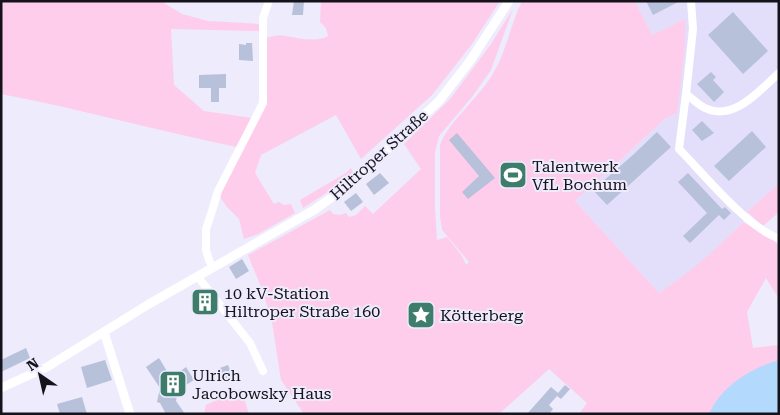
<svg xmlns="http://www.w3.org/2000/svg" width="780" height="415" viewBox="0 0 780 415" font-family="'Roboto Serif',serif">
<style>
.built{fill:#e3dffb}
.green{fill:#fecdeb}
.water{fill:#b3dafc}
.building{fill:#b7c1da}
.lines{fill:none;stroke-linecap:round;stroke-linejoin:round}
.minor{stroke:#fff;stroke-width:8}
.tertiary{stroke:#fff;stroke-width:9}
.labels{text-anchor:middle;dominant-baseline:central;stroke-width:4;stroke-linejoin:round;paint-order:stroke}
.street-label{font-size:16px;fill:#14121b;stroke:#edebfc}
.poi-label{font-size:16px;fill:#14121b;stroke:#edebfc;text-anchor:start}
</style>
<rect width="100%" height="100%" fill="#edebfc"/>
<path class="built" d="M635,1H779V183L747,212L743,222L713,253L683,277L659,293L575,201L666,118L677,112L685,19L652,35Z"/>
<g class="green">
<path d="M1,1H161L182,14L208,21L259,24L260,31L171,29L174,85L204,111L252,118L261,103L265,38C271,37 279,34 285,36C298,38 315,43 328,36L326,28L320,22L321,1H500L472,44L432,95L361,159L336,115L261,155L255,173L274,204L279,202L284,205L291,204L295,213L258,234L244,239L239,219L227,207L218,194L237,147C158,131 81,109 1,94Z"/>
<path d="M522,1H635L652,35L685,19V46L677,113L666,118L575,201L659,293C690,272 717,249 743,222L772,239L779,246V299L766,278L747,312L753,348L779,345V414H579L587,403L549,369L499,414H304L281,380L272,322L263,292L248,255L330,210L333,214L340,215L346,213L349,217L356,215L365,206L373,214L421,169L404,144L450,99L491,44L513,9L491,70L472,97L439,136L435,152V208L437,240L447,237L462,256L466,265L469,262L442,230L440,216V145C450,119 481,97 495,70C507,49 511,23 522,1Z"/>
<path d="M351,168L353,173L334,188L303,208L300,200L346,173Z"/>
<path d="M779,183V212L763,226L747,212Z"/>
<path d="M241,389L249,414H204L206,405Z"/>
</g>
<path class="water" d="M779,360V414H709C721,386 751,368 779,360Z"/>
<g class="building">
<path d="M294,1H304L303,15H292Z"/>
<path d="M646,1H680L653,15Z"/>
<path d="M733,12L768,51L743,74L708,35Z"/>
<path d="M246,43H252L253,61L239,60V44L246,45Z"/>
<path d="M711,72L716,77L713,80L724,92L714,102L697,84Z"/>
<path d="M226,74V88H219V102H211V88H199V75Z"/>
<path d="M702,121L714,133L702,141L692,130Z"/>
<path d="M752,131L766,147L729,181L714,166Z"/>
<path d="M657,132L671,147L607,205L593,190L634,154Z"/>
<path d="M457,133L495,178L468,199L462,192L479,176L449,140Z"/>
<path d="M380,173L389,183L374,195L366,184Z"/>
<path d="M688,173L722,209L725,207L731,213L724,220L719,215L690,243L683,236L707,213L678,182Z"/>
<path d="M356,193L363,202L351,211L344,202Z"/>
<path d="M242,259L249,271L236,279L229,267Z"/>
<path d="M26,348L30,358L1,372V360Z"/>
<path d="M159,358L171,378L186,367L194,380L178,390L176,401L185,414H166L160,403L157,402L160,388L146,367Z"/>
<path d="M105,360L112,380L87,388L81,367Z"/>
<path d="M228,365L233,377L221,383L219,382L217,369Z"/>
<path d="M565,385L570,389L561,399L557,396L549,405L553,409L549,414H527L551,387L558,393Z"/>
<path d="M82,397L87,414H60L57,404Z"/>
</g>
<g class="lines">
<g class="minor">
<path d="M691,1L693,29L686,94C692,98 698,105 705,108C734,122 760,90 779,73"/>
<path d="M686,94L679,149C702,172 749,230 779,238"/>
<path d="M213,268L209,260L206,250V229L212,211L218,191L263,103V18L269,1"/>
<path d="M198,277L250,343L263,371"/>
</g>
<g class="tertiary">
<path d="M104,332L130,414"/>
<path d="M1,388L47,367L149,304L314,210L348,186L439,101L470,61L509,1"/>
</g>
</g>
<defs>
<symbol id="stadium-square" viewBox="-11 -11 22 22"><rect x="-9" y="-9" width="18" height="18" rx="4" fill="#3e7d6b" stroke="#edebfc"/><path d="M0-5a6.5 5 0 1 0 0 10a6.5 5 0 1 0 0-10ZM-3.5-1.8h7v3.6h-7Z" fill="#fff"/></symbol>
<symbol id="building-square" viewBox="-11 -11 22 22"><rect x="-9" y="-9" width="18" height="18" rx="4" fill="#3e7d6b" stroke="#edebfc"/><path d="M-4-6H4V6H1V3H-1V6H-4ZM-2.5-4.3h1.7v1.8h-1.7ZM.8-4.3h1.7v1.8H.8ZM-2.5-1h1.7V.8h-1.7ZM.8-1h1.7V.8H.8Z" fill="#fff"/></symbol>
<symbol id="sight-square" viewBox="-11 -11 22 22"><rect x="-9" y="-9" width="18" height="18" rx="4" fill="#3e7d6b" stroke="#edebfc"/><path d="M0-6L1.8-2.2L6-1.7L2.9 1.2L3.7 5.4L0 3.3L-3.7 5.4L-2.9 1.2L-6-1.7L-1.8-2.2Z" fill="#fff"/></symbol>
</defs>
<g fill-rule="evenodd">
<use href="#stadium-square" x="497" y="159" width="32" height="32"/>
<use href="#building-square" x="189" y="286" width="32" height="32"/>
<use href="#sight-square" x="405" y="299" width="32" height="32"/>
<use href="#building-square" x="157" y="368" width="32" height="32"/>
</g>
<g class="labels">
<g class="street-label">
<text transform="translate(379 155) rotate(-42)">Hiltroper Straße</text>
</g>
<g class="poi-label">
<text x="532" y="166">Talentwerk<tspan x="532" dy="18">VfL Bochum</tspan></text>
<text x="224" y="293">10 kV-Station<tspan x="224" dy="18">Hiltroper Straße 160</tspan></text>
<text x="440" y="315">Kötterberg</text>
<text x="192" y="375">Ulrich<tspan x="192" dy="18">Jacobowsky Haus</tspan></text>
</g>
</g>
<rect width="780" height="415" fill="none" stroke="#14121b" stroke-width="5"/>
<g transform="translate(40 375) rotate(326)" stroke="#edebfc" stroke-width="4" paint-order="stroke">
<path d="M0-4L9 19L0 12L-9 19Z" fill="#14121b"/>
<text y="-8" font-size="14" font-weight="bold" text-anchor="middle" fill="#14121b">N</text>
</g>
</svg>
